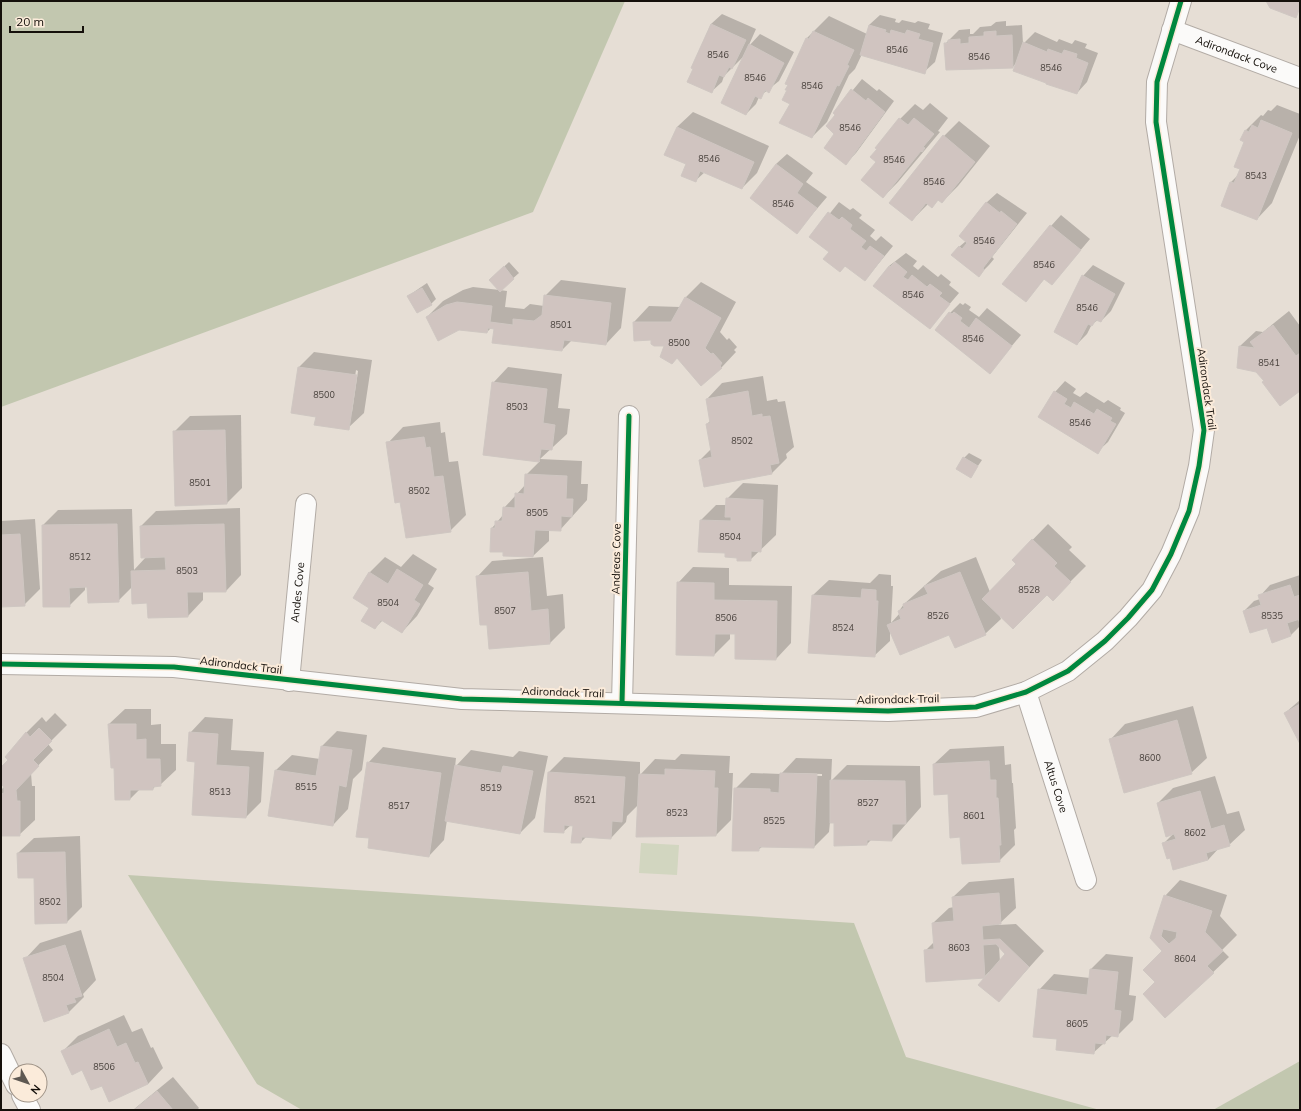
<svg xmlns="http://www.w3.org/2000/svg" width="1301" height="1111" viewBox="0 0 1301 1111" font-family="Mulish,sans-serif">
<style>
.green{fill:#d2d6c0}
.forest{fill:#c2c7af}
.shadow{fill:#0003;fill-rule:evenodd}
.building{fill:#d0c4c0;stroke:#cfc7c2;fill-rule:evenodd}
.lines{fill:none;stroke-linecap:round;stroke-linejoin:round}
.street-casing{stroke:#b2aba5;stroke-width:22}
.street{stroke:#fbfaf9;stroke-width:20}
.cycleway-casing{stroke:#fbebda;stroke-width:8}
.cycleway{stroke:#00873e;stroke-width:5}
.labels{text-anchor:middle;dominant-baseline:central;stroke-width:4;stroke-linejoin:round;paint-order:stroke}
.number-label{font-size:9px;fill:#48413c}
.street-label{font-size:11px;fill:#15100b;stroke:#fbebda}
</style>
<rect width="100%" height="100%" fill="#e6ded5"/>
<path class="green" d="M641,843L679,845L677,875L639,873Z"/>
<g class="forest">
<path d="M1,1H625L533,212L1,407Z"/>
<path d="M128,875L854,923L906,1057L1100,1110H302L257,1084Z"/>
<path d="M1300,1061V1110H1213Z"/>
</g>
<g class="shadow">
<path d="M722,14L756,29L748,47L760,34L794,52L779,81L759,97L756,104L746,114L744,56L724,76L722,82L711,92L692,67L711,24Z"/>
<path d="M880,15L896,19L895,22L899,23L902,20L915,23L918,21L930,24L928,29L943,33L935,62L924,72L862,54L855,69L849,75L827,122L812,137L780,122L791,104L789,85L786,84L807,38L829,16L867,34L869,25Z"/>
<path d="M1006,21V26L1022,25L1023,44L1035,32L1057,42L1059,39L1072,44L1075,40L1087,44L1085,48L1098,53L1087,82L1077,93L1048,82L1017,62L1013,67L946,43L959,30L970,29V34H973L980,27L991,26L996,22Z"/>
<path d="M862,79L877,91L879,89L894,101L856,153L846,163L836,115L834,113Z"/>
<path d="M930,103L948,118L938,131L940,132L898,182L883,197L900,119L915,104L923,110Z"/>
<path d="M1277,105L1300,114V135L1272,203L1257,219L1231,182L1238,175L1241,168L1246,141L1242,140L1246,130L1261,115L1263,116L1268,110L1271,111Z"/>
<path d="M693,112L769,146L757,173L742,188L705,172L695,181L687,164L677,127Z"/>
<path d="M959,121L990,146L958,186L942,202L939,199L932,206L928,204L913,219L944,136Z"/>
<path d="M787,154L813,173L806,182L827,197L797,232L776,164Z"/>
<path d="M997,193L1027,213L992,257L994,259L989,265L979,275L959,247L966,241L986,203Z"/>
<path d="M839,202L850,210L853,208L862,215L859,218L875,230L870,236L876,241L881,236L893,246L865,280L846,265L840,271L830,252L811,237Z"/>
<path d="M1061,215L1090,239L1052,284L1045,278L1025,301L1051,226Z"/>
<path d="M906,253L917,261L913,266L918,270L923,265L938,277L941,274L951,282L949,285L959,293L930,327L889,266Z"/>
<path d="M509,262L519,273L500,290L507,291L505,307L524,309L530,304L544,306L545,296L561,280L626,288L621,328L606,344L572,340L562,350L495,328L492,327L487,332L427,317L443,301L463,290L473,287L500,290L495,275Z"/>
<path d="M1093,265L1125,283L1111,311L1101,321L1098,320L1092,324L1087,334L1077,344L1083,276Z"/>
<path d="M701,282L736,302L720,332L727,340L729,338L737,347L734,350L736,352L721,368L677,357L665,345L652,339L635,340L634,322L649,306L680,307L686,297Z"/>
<path d="M427,283L436,299L431,304L408,296Z"/>
<path d="M960,303L963,305L965,303L971,307L969,310L979,317L987,308L1021,335L990,372L950,313Z"/>
<path d="M1289,311L1300,326V390L1265,381L1240,346L1256,331L1263,332Z"/>
<path d="M314,352L372,360L364,413L348,428L317,416L299,367ZM356,370L358,371L352,412H350Z"/>
<path d="M508,367L562,374L558,408L570,409L567,434L540,459L582,461L581,484H588L587,500L560,530L549,529V541L533,556L492,528L503,515L504,508L526,484V475L540,461L484,454L493,383Z"/>
<path d="M763,376L767,401L777,399L778,402L785,401L794,447L786,454L787,458L772,473L700,460L712,448L707,424L711,420L707,399L722,383Z"/>
<path d="M1065,381L1076,389L1073,393L1080,397L1086,392L1104,403L1108,400L1121,408L1120,410L1125,413L1108,442L1097,452L1055,392Z"/>
<path d="M241,415L242,488L227,503L174,432L190,416Z"/>
<path d="M440,422L441,433L445,432L449,462L458,461L466,515L450,531L388,443L403,427Z"/>
<path d="M969,453L982,460L971,476L964,458Z"/>
<path d="M743,483L778,485L776,535L750,560L726,552L701,520L716,505H727V499Z"/>
<path d="M240,508L241,575L226,591H203V600L188,616L148,602L132,587L118,601L88,586L85,587V590L69,606L43,525L58,510L132,509L134,570L146,557L141,526L156,511Z"/>
<path d="M35,519L40,589L24,605L1,606V521Z"/>
<path d="M1048,524L1072,547L1069,550L1086,566L1053,599L1047,594L999,614L1001,619L985,634L890,630V641L874,656L813,595L829,580L870,583L879,574L891,575V586H893L891,623L900,613L899,611L904,604L941,571L976,557L990,592L1018,564L1013,560Z"/>
<path d="M413,554L437,569L428,584L434,588L417,616L402,632L383,620L375,628L370,607V572L385,557L401,567Z"/>
<path d="M543,557L547,596L563,594L565,628L550,643L488,624L477,577L492,561Z"/>
<path d="M693,567L729,568V585L792,586L791,643L776,659L736,633H730V639L714,655L678,583Z"/>
<path d="M1300,575V618H1298L1300,626L1290,636L1267,626L1244,611L1254,601L1260,599V596L1270,585Z"/>
<path d="M1300,700V741L1285,713Z"/>
<path d="M1193,706L1207,758L1191,773L1110,740L1125,724Z"/>
<path d="M125,709H151V725L161,724V744H176V770L160,785H156L153,789H140L130,799H116L115,767L109,724Z"/>
<path d="M55,713L67,725L48,744L53,750L31,773L32,786H35V820L19,835H1V790L5,786L1,783V768L9,760L26,733L42,717L46,722Z"/>
<path d="M205,717L233,719L231,750L264,752L261,802L246,817L196,761L190,733Z"/>
<path d="M337,731L367,735L362,770L353,779L348,809L333,825L276,770L292,755L320,759L322,746Z"/>
<path d="M1004,746L1005,765L1011,764L1012,783H1013L1016,828L1014,830L1015,845L999,861L961,835L949,793L934,764L950,749Z"/>
<path d="M383,747L456,758L455,767L471,750L513,757L519,751L548,756L535,818L520,833L447,820L444,840L429,856L370,837L368,763Z"/>
<path d="M681,754L730,756L729,773H733L731,820L716,835L639,804L627,816L626,822L611,838L587,836L581,842L574,825H571L563,832L549,772L564,757L640,762V775L655,759L675,760Z"/>
<path d="M796,758L832,759L831,781L847,765L920,766L921,807L892,840L872,839L867,844L835,822H830L829,832L814,847L763,846L758,850L735,789L751,773L781,774ZM794,773L822,774V776L794,775Z"/>
<path d="M1215,776L1227,814L1239,811L1245,830L1229,845L1219,848L1208,860L1170,857L1164,843L1173,834L1158,803L1173,788Z"/>
<path d="M80,836L82,907L67,922L18,853L34,838Z"/>
<path d="M1014,878L1016,908L998,925L1016,924L1044,951L999,1001L989,972L984,977L925,951L935,941L933,923L949,908L954,907L953,897L969,882ZM999,946L1007,954L1000,962Z"/>
<path d="M1180,880L1227,895L1220,916L1237,935L1222,950L1229,957L1166,1017L1163,951L1151,938L1165,896Z"/>
<path d="M81,930L96,980L83,994L84,997L68,1013L25,959L40,943Z"/>
<path d="M1106,954L1133,957L1129,995L1136,996L1133,1020L1117,1036L1113,1035L1093,1053L1059,1038L1039,990L1054,974L1090,978L1091,969Z"/>
<path d="M124,1015L132,1032L142,1028L151,1048L153,1047L163,1068L148,1084H102L62,1052L78,1036Z"/>
<path d="M173,1077L199,1108L197,1110H133Z"/>
</g>
<g class="building">
<path d="M1266,1H1300V7L1296,18L1270,8Z"/>
<path d="M711,24L746,40L732,69L729,67L724,77L719,75L712,93L687,82L693,69L691,68Z"/>
<path d="M869,25L886,30L885,32L890,34L891,30L905,34L907,30L920,34L918,39L933,43L925,74L860,55Z"/>
<path d="M813,31L854,50L847,65L849,66L839,86L837,85L812,138L779,123L790,104L782,100L787,90H785L788,85L785,84L806,38L809,39Z"/>
<path d="M996,31V36L1012,35L1013,68L946,70L944,43H948V40L960,39V44L969,43V37L984,36V32Z"/>
<path d="M1023,42L1047,52L1048,49L1062,54L1064,50L1077,54L1076,58L1088,63L1077,94L1046,84V83L1013,71Z"/>
<path d="M749,44L784,63L769,93L765,90L761,99L755,96L746,115L721,103Z"/>
<path d="M851,89L866,101L868,98L885,112L846,165L824,148L834,134L826,126L835,115L833,113Z"/>
<path d="M899,118L908,125L914,118L934,134L923,147L925,148L922,152L921,151L883,198L861,180L876,162L870,157L877,149L875,148Z"/>
<path d="M1261,120L1292,133L1257,220L1221,206L1230,182L1234,183L1240,169L1234,167L1244,142L1240,140L1245,130L1249,132L1252,125L1258,128Z"/>
<path d="M677,127L754,162L742,189L700,171L696,182L681,176L686,164L664,155Z"/>
<path d="M943,135L975,162L942,203L938,200L932,208L926,203L912,221L889,203Z"/>
<path d="M776,164L803,184L797,193L817,208L797,234L750,198Z"/>
<path d="M986,202L1000,213L1001,211L1017,224L983,268L984,270L979,277L951,255L959,246L962,249L967,243L959,236Z"/>
<path d="M828,212L839,220L842,217L852,225L850,229L866,241L861,247L866,251L870,246L884,256L865,281L845,266L840,272L823,259L829,252L809,237Z"/>
<path d="M1050,225L1081,250L1052,285L1044,279L1026,302L1002,284Z"/>
<path d="M895,262L907,272L903,277L908,280L912,275L927,287L930,284L942,293L939,296L950,304L930,329L873,286L889,266L890,267Z"/>
<path d="M504,266L514,279L500,292L489,280Z"/>
<path d="M1082,275L1115,294L1101,322L1096,320L1092,326L1088,324L1077,345L1054,332Z"/>
<path d="M422,288L432,305L417,313L407,296Z"/>
<path d="M544,295L611,303L606,345L564,340L562,351L492,343L494,329L488,328L487,333L459,330L438,341L426,317L446,305L457,302L492,306L490,322L513,325V319L534,321L542,315Z"/>
<path d="M685,297L721,318L705,348L711,354L713,353L722,363L720,366L722,368L701,386L677,358L672,364L660,357L664,346H654L651,344V340L634,341L633,322H671Z"/>
<path d="M949,312L952,314L954,312L962,318L960,321L969,328L976,318L1012,346L990,374L935,330Z"/>
<path d="M1273,325L1296,356L1300,353V391L1280,406L1262,382L1264,381L1256,372L1237,368L1239,346L1255,348L1250,342Z"/>
<path d="M298,367L357,375L349,430L314,425L316,417L291,413Z"/>
<path d="M492,382L547,389L543,423L555,425L552,450L541,449L539,462L483,455Z"/>
<path d="M748,391L752,416L762,414V417L770,416L779,463L770,465L772,474L704,487L699,460L712,457L706,424L710,423L706,399Z"/>
<path d="M1054,391L1067,399L1064,404L1071,408L1074,402L1094,414L1097,409L1112,418L1110,421L1116,424L1098,454L1038,417Z"/>
<path d="M225,430L227,504L175,506L173,431Z"/>
<path d="M424,437L426,448L430,447L434,477L443,476L451,532L406,538L400,502L395,503L386,442Z"/>
<path d="M963,457L978,466L971,478L956,469Z"/>
<path d="M525,474L567,476L566,499H573L572,517L561,516V531L535,530L533,557L503,556V552H490L491,528H495V521H502L503,507L515,508V493L524,494Z"/>
<path d="M726,498L763,500L761,552L751,551V561H737V558L725,557V553L698,552L700,520L731,521V517H725Z"/>
<path d="M117,524L119,602L88,603L87,587L69,588L70,607H43L42,525Z"/>
<path d="M224,524L226,592H187L188,617L148,618L147,603L132,604L131,571L166,570L165,557L141,558L140,526Z"/>
<path d="M20,534L25,606L1,607V535Z"/>
<path d="M1032,539L1057,563L1054,566L1071,582L1053,601L1047,595L1013,629L982,599L1016,564L1012,560Z"/>
<path d="M397,569L423,585L414,600L420,604L402,633L381,620L375,629L361,621L369,608L353,598L369,572L388,584Z"/>
<path d="M528,572L531,611L548,609L550,644L489,649L487,625H480L476,576Z"/>
<path d="M960,572L986,635L955,648L949,635L900,655L887,625L901,619L898,611L904,608L903,604L928,594L924,586Z"/>
<path d="M677,582L714,583V600L777,601L776,660L735,659V634H715L714,656L676,655Z"/>
<path d="M1290,585L1294,597L1300,595V619L1287,623L1291,636L1272,643L1267,628L1250,633L1243,611L1261,605L1258,595Z"/>
<path d="M862,589L876,590V601H878L875,657L808,653L812,595L861,598Z"/>
<path d="M1300,704V744L1284,713Z"/>
<path d="M1177,720L1192,774L1124,793L1109,739Z"/>
<path d="M108,724H136V740L146,739V759H160L161,786L153,787V790H130V800H115L114,768H111Z"/>
<path d="M39,728L52,741L33,760L39,766L16,790L17,801H20V836H1V794L4,793V787L1,784V767L8,760L5,757L26,732L30,737Z"/>
<path d="M189,732L218,734L216,765L249,767L246,818L192,815L195,762L187,761Z"/>
<path d="M321,746L352,750L346,787L339,785L333,826L268,816L275,770L316,776Z"/>
<path d="M989,761L990,780H996V798H998L1001,845H999L1000,862L962,864L960,837L950,838L948,794L934,795L933,764Z"/>
<path d="M367,762L441,773L429,857L368,848L369,838L356,837Z"/>
<path d="M455,765L501,773L503,766L533,771L520,834L445,821Z"/>
<path d="M665,769L715,771L714,788H718L716,836L636,837L639,774L665,775Z"/>
<path d="M548,772L625,777L622,822L612,821L611,839L582,837L581,843H571L573,826L564,825V833L544,832Z"/>
<path d="M780,773L817,774L814,848L759,847V851H732L734,788L770,789V792L779,793Z"/>
<path d="M830,780L905,781L906,824H892V841L867,840V845L834,846V823H830Z"/>
<path d="M1200,791L1211,829L1224,825L1230,846L1206,853L1208,860L1173,870L1170,858L1167,859L1162,843L1176,839L1174,834L1166,837L1157,803Z"/>
<path d="M65,852L67,923L35,924L34,878H18L17,853Z"/>
<path d="M999,893L1001,924L982,926L983,940L1000,939L1029,967L999,1002L978,985L1005,954L996,944L983,945L985,978L926,982L924,950L934,949L932,923L954,921L952,897Z"/>
<path d="M1164,895L1212,911L1205,932L1223,951L1207,966L1214,973L1165,1018L1143,994L1155,982L1143,970L1162,951L1150,938ZM1163,929L1177,932L1176,938L1169,944L1161,936Z"/>
<path d="M65,945L82,996L74,998L76,1002L66,1005L69,1013L44,1022L23,958Z"/>
<path d="M1090,969L1118,972L1114,1010L1121,1011L1118,1037L1106,1035L1105,1044L1095,1043L1094,1054L1056,1050L1057,1039L1033,1037L1038,989L1087,995Z"/>
<path d="M109,1029L117,1047L126,1043L135,1063L138,1062L148,1084L109,1102L102,1086L91,1090L82,1070L72,1075L61,1051Z"/>
<path d="M157,1091L173,1110H134Z"/>
</g>
<g class="lines">
<defs>
<g id="street">
<path id="s1" d="M1172,30L1300,78"/>
<path d="M1,664L174,667L462,699L888,711L976,707L1026,692L1068,671L1105,641L1128,618L1152,590L1171,554L1189,511L1199,466L1204,430L1156,122L1157,82L1181,1"/>
<path id="s2" d="M289,681L306,504"/>
<path id="s3" d="M1026,692L1086,880"/>
<path d="M622,703L629,416"/>
<path d="M1,1054L16,1085"/>
<path d="M22,1095L30,1110"/>
</g>
</defs>
<use href="#street" class="street-casing"/>
<use href="#street" class="street"/>
<defs>
<g id="cycleway">
<path d="M1,664L174,667L462,699L888,711L976,707L1026,692L1068,671L1105,641L1128,618L1152,590L1171,554L1189,511L1199,466L1204,430L1156,122L1157,82L1181,1"/>
<path d="M622,703L629,416"/>
</g>
</defs>
<use href="#cycleway" class="cycleway-casing"/>
<use href="#cycleway" class="cycleway"/>
</g>
<g class="labels">
<g class="number-label">
<text x="897" y="49">8546</text>
<text x="718" y="54">8546</text>
<text x="979" y="56">8546</text>
<text x="1051" y="67">8546</text>
<text x="755" y="77">8546</text>
<text x="812" y="85">8546</text>
<text x="850" y="127">8546</text>
<text x="709" y="158">8546</text>
<text x="894" y="159">8546</text>
<text x="1256" y="175">8543</text>
<text x="934" y="181">8546</text>
<text x="783" y="203">8546</text>
<text x="984" y="240">8546</text>
<text x="1044" y="264">8546</text>
<text x="913" y="294">8546</text>
<text x="1087" y="307">8546</text>
<text x="561" y="324">8501</text>
<text x="973" y="338">8546</text>
<text x="679" y="342">8500</text>
<text x="1269" y="362">8541</text>
<text x="324" y="394">8500</text>
<text x="517" y="406">8503</text>
<text x="1080" y="422">8546</text>
<text x="742" y="440">8502</text>
<text x="200" y="482">8501</text>
<text x="419" y="490">8502</text>
<text x="537" y="512">8505</text>
<text x="730" y="536">8504</text>
<text x="80" y="556">8512</text>
<text x="187" y="570">8503</text>
<text x="1029" y="589">8528</text>
<text x="388" y="602">8504</text>
<text x="505" y="610">8507</text>
<text x="938" y="615">8526</text>
<text x="1272" y="615">8535</text>
<text x="726" y="617">8506</text>
<text x="843" y="627">8524</text>
<text x="1150" y="757">8600</text>
<text x="306" y="786">8515</text>
<text x="491" y="787">8519</text>
<text x="220" y="791">8513</text>
<text x="585" y="799">8521</text>
<text x="868" y="802">8527</text>
<text x="399" y="805">8517</text>
<text x="677" y="812">8523</text>
<text x="974" y="815">8601</text>
<text x="774" y="820">8525</text>
<text x="1195" y="832">8602</text>
<text x="50" y="901">8502</text>
<text x="959" y="947">8603</text>
<text x="1185" y="958">8604</text>
<text x="53" y="977">8504</text>
<text x="1077" y="1023">8605</text>
<text x="104" y="1066">8506</text>
</g>
<g class="street-label">
<text stroke="none"><textPath href="#s1" startOffset="69">Adirondack Cove</textPath></text>
<text transform="translate(1207 389) rotate(82)">Adirondack Trail</text>
<text transform="translate(616 559) rotate(-89)">Andreas Cove</text>
<text stroke="none"><textPath href="#s2" startOffset="89">Andes Cove</textPath></text>
<text transform="translate(241 665) rotate(7)">Adirondack Trail</text>
<text transform="translate(563 692) rotate(2)">Adirondack Trail</text>
<text transform="translate(898 699) rotate(-1)">Adirondack Trail</text>
<text stroke="none"><textPath href="#s3" startOffset="99">Altus Cove</textPath></text>
</g>
</g>
<rect width="1301" height="1111" fill="none" stroke="#15100b" stroke-width="4"/>
<g transform="translate(28 1083) rotate(130)"><circle r="19" fill="#fbebda" stroke="#9f9387"/>
<path d="M0-3L7 15L0 10L-7 15Z" fill="#5e5852"/>
<text y="-6" font-size="11" font-weight="bold" text-anchor="middle" fill="#15100b">N</text>
</g>
<path d="M10 26v6h73v-6" fill="none" stroke="#15100b" stroke-width="2"/>
<text x="16" y="26" font-size="12" fill="#15100b" stroke="#fbebda" stroke-width="3" paint-order="stroke">20 m</text>
</svg>
